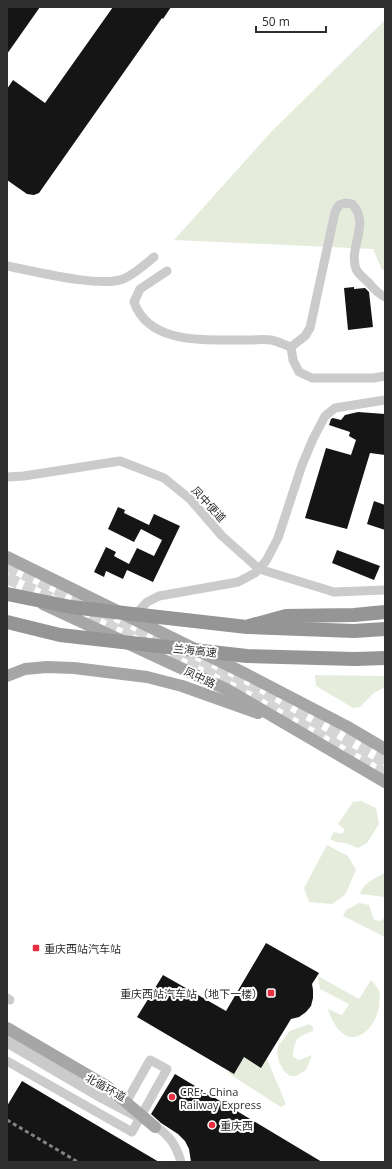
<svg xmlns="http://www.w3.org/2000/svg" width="392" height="1169" viewBox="0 0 392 1169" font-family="'Open Sans','Noto Sans SC',sans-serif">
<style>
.green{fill:#e5ecdc}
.building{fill:#151515}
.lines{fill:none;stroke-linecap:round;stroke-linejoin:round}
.major-tunnel{stroke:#d5d5d5;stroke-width:12;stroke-dasharray:12 6;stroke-linecap:butt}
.minor{stroke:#cbcbcb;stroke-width:9}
.major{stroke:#a6a6a6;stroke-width:12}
.highway{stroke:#959595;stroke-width:14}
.rail{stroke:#838383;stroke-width:3;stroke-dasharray:4 3;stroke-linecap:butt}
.minor-bridge{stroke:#cbcbcb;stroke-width:9}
.major-bridge{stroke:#a6a6a6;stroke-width:12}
.highway-bridge{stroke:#959595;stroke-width:14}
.poi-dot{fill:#e82e41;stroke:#fff;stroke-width:1.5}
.labels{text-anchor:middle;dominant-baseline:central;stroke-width:4;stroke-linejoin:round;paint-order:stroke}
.street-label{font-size:11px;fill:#2e2e2e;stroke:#fff}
.poi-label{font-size:11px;fill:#2e2e2e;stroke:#fff;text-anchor:start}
</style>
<rect width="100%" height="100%" fill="#fff"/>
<g class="green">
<path d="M385,20V270H382L373,249L174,240L271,132Z"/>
<path d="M315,675L385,676V687L374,693L360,707L353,708L316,686Z"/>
<path d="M361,801L376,808L379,824L367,843L358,848L345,843L336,842L330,839L334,832L342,834L345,830L338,824L353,802Z"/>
<path d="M327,845L348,856L356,870L345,895L332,904L309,902L304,888Z"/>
<path d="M385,873V897L360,894C363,883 375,878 385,873Z"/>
<path d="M359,903L369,905L374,920L380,921L385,918V937L343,916L346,910Z"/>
<path d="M318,976L359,999L371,980C374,983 378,988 380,993C380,996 379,1002 379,1005C378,1019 366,1039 350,1037C339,1035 330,1018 328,1009L342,1015L349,1004L320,989Z"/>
<path d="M309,1024L313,1027V1031C297,1037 294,1039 293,1057L299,1060L312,1055L306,1070L296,1076H290L283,1070L279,1062L277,1053L278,1046L290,1031Z"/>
<path d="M261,1045L286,1104L281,1107L228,1073L236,1058Z"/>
</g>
<g class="building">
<path d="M7,7H40L7,54Z"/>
<path d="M113,7H171L163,19L162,18L39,193L34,195L27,194L7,180V89L13,80L45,103Z"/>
<path d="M354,287V289L365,288L369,292L373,327L348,330L344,288Z"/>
<path d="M358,412L385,414V455L370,453L347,529L305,518L326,448L351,455L356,440L349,436L350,432L329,425L331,419L333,418L341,420L345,415Z"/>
<path d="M374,501L385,505V530L367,524Z"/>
<path d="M118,507L125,510L124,513L149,525L154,514L180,526L153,582L127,570L123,579L106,571L104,577L94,572L106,547L116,552L114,556L129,564L137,548L154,556L162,540L141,529L134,542L108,529Z"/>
<path d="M337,550L380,566L374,580L332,563Z"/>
<path d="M266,943L319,973L312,984L313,990V998L311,1006L306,1012L299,1017L291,1019L261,1068L244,1057L234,1074L137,1017L163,975L226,1011Z"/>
<path d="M175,1074L322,1162H191L189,1149L185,1141L178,1134L161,1123L151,1114Z"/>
<path d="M22,1081L159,1162H7V1106Z"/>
</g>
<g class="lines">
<g class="major-tunnel">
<path d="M7,566L241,679L385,762"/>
<path d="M7,578L55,600"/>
<path d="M73,609L238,687L385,774"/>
</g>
<g class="minor">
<path d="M7,266C34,271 99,288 123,279C135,274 144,265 154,257"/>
<path d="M167,271L140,289L134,302C150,347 210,339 249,340C256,340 264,339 271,340C278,341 284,345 291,347"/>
<path d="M291,347L305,336L310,328L335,212L339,205L345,203L352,204C371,223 348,247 356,269C358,274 365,279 369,283C373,288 379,294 385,297"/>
<path d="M291,347L293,360L299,372L312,378H374L385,376"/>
<path d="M7,477L24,476L120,461L164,478L190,499L222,536L259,569L334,592L385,590"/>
<path d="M134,616L147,602L159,596L238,582L255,573L266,561L278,538L302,465L313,439L325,416L335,408L385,400"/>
<path d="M7,998L10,1000"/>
<path d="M7,1037L124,1106L150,1060L167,1069L132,1132L7,1061"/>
</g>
<g class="major">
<path d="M7,557L246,674L346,726L385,749"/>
<path d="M43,604L228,690L385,782"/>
<path d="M7,676L25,669L47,667L74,668L147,677L182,686L258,713"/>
</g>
<g class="highway">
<path d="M249,626L286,616L354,615L385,612"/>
<path d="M354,631L385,629"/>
<path d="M355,659L385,658"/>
</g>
<path class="rail" d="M7,1120L78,1162"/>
<g class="minor-bridge">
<path d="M7,1043L101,1098L139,1118"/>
<path d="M151,1124C168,1133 176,1144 181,1162"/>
</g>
<path class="major-bridge" d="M7,1028L108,1087L155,1127"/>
<g class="highway-bridge">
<path d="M7,594L71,607L247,627L354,631"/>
<path d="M7,622L60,635L247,656L355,659"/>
</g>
</g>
<g class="poi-dot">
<rect x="32" y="944" width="8" height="8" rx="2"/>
<rect x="267" y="989" width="8" height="8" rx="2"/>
<circle cx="172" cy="1097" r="4"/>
<circle cx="212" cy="1125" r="4"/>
</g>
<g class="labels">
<g class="street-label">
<text transform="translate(209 504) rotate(47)">凤中便道</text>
<text transform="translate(195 650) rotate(6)">兰海高速</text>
<text transform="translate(200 677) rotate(25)">凤中路</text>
<text transform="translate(106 1087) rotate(29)">北循环道</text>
</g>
<g class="poi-label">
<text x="44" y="948">重庆西站汽车站</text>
<text x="263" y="993" text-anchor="end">重庆西站汽车站（地下一楼）</text>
<text x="180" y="1091">CRE - China<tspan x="180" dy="13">Railway Express</tspan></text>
<text x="220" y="1125">重庆西</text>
</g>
</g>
<rect width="392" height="1169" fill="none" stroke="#2e2e2e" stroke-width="16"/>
<path d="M256 26v6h70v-6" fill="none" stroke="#2e2e2e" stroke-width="2"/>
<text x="262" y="26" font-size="12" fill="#2e2e2e" stroke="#ffffff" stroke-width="3" paint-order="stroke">50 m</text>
</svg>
